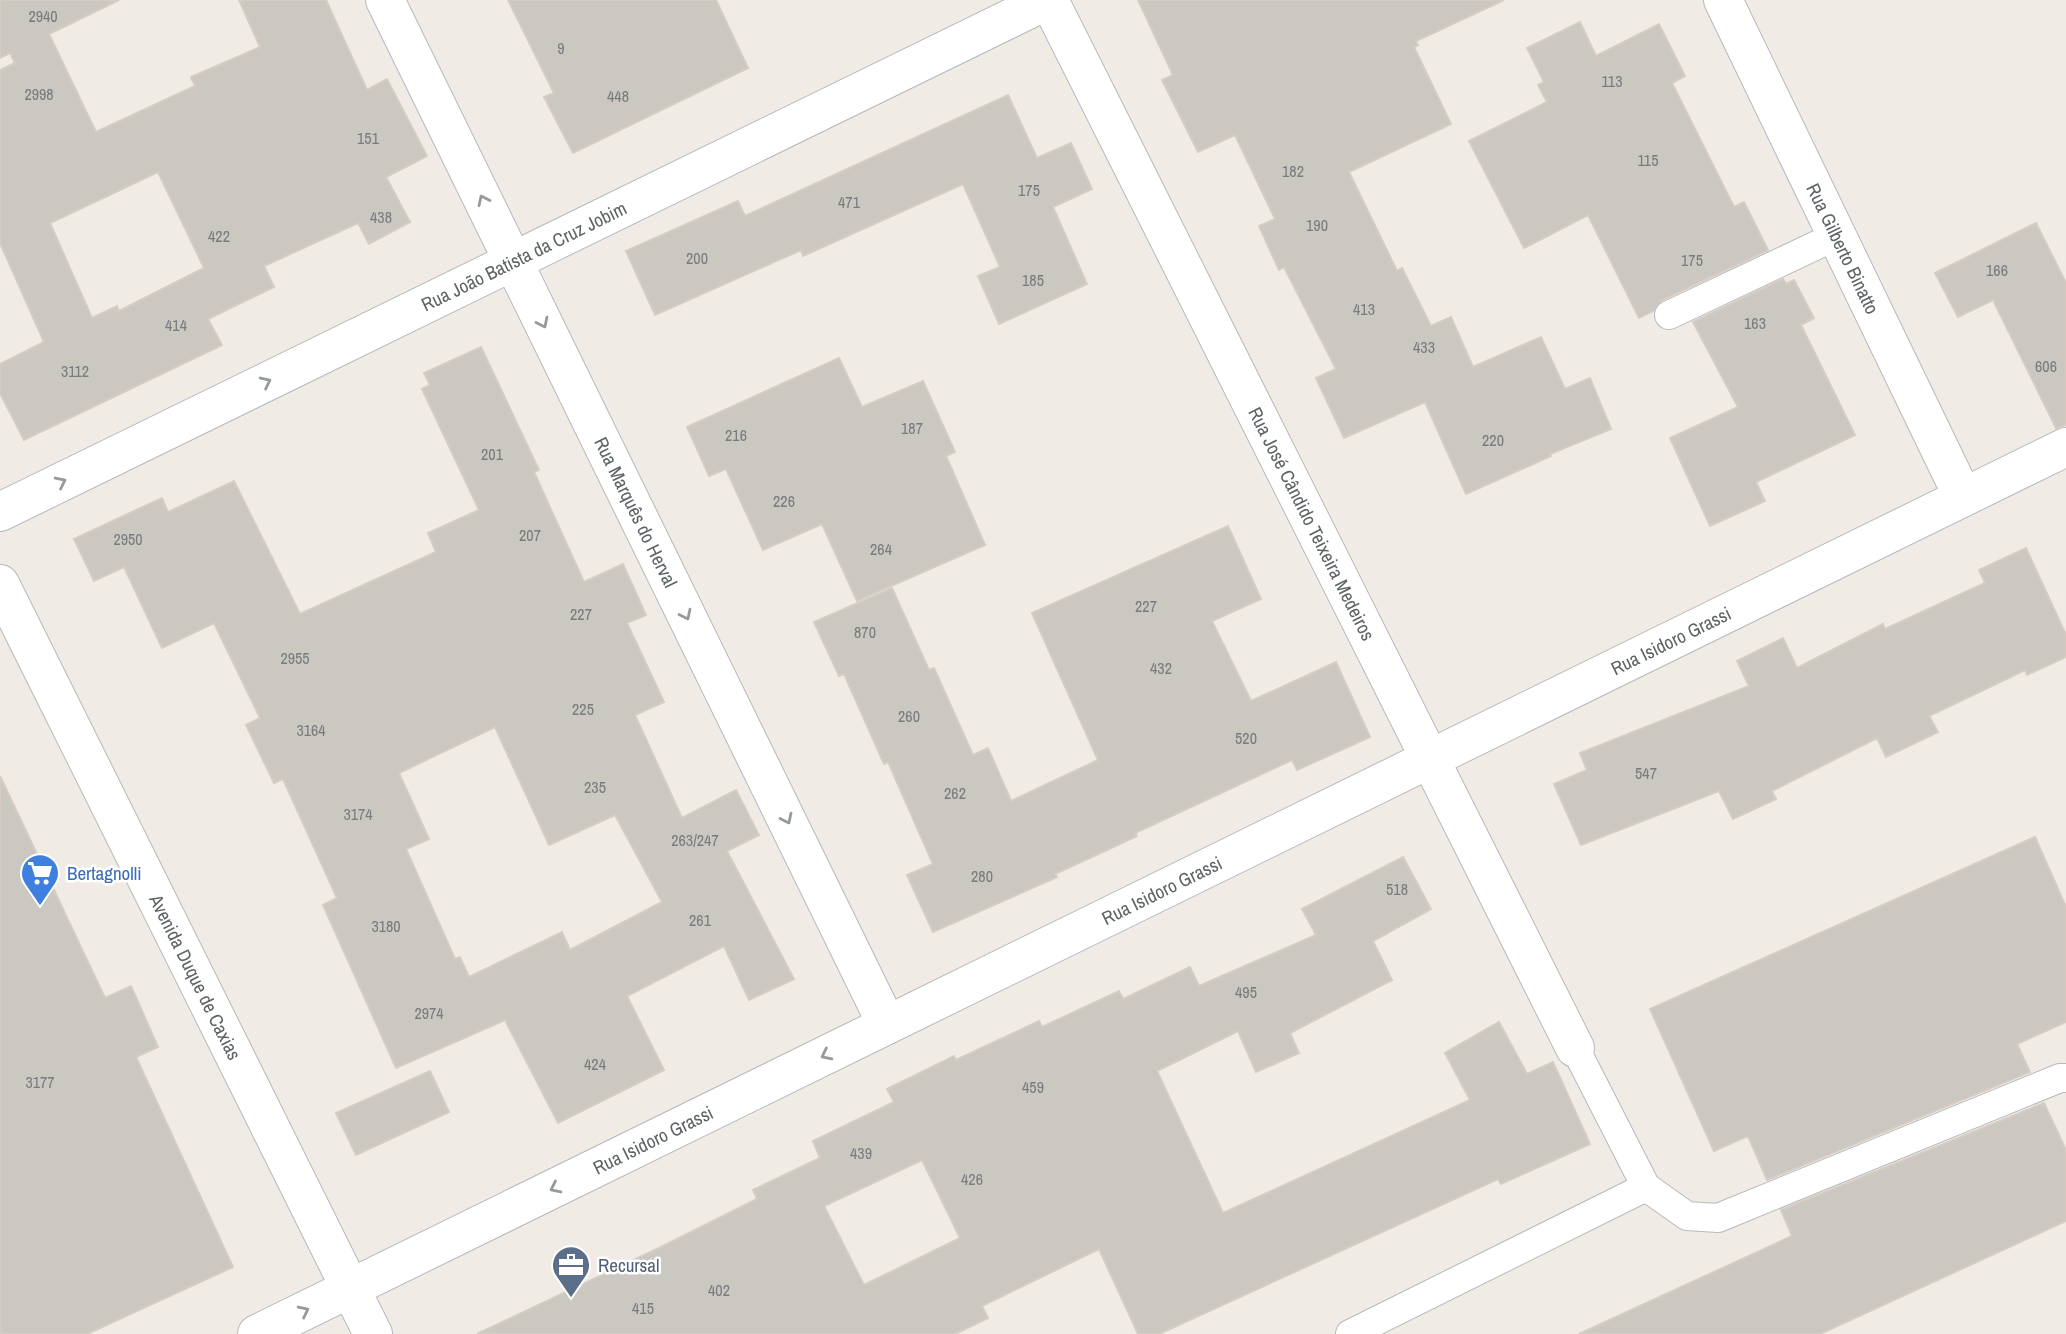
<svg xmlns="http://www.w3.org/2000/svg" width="2066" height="1334" viewBox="0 0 2066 1334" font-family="'Archivo Narrow',sans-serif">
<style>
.building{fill:#cbc7c1;stroke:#d5cdc3;stroke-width:2;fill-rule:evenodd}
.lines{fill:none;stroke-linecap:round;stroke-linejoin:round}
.lane-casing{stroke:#b6b9bd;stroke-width:30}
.street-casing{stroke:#b6b9bd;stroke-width:40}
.secondary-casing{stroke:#b4b9bd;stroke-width:40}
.lane{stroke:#fff;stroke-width:28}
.street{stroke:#fff;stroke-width:38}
.secondary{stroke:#fff;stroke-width:38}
.oneway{stroke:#969a9c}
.labels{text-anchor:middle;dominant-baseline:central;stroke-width:5;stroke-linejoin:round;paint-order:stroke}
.number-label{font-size:16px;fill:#787c7d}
.street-label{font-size:19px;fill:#5d6366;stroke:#fff}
.shop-label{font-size:19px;fill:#366cbe;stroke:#fff;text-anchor:start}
.service-label{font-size:19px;fill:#4e5e75;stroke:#fff;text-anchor:start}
</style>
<rect width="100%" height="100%" fill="#f0ece5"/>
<g class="building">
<path d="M0,0H119L49,34L96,132L195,86L191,77L260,47L239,0H326L367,90L387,79L427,156L386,177L410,222L369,244L358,223L264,266L274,287L208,319L222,345L24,440L0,393V364L44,342L0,243V70L15,63L10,53L0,58ZM158,172L204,268L119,311L117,306L92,318L50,223Z"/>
<path d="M508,0H716L748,68L573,153L544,97L554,93Z"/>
<path d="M1138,0H1504L1416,41L1418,45L1414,47L1451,124L1349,172L1397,271L1402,268L1431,326L1451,317L1473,367L1541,337L1565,389L1590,378L1611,429L1550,454L1551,456L1466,494L1425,402L1344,438L1316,378L1336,369L1284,267L1279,270L1259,226L1275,219L1235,135L1198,152L1162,80L1173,75Z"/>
<path d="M1580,22L1596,56L1659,24L1685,76L1672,83L1734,207L1744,202L1768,250L1662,300L1653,311L1639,318L1588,215L1524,248L1469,141L1547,102L1538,85L1544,82L1527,48Z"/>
<path d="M1008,95L1037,158L1071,143L1092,189L1053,207L1087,284L999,324L978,276L1000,267L963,184L803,256L801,250L655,315L626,251L738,201L745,216Z"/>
<path d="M2036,223L2066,283V425L2056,428L1993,300L1958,317L1935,273Z"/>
<path d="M1783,279L1786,284L1794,280L1814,318L1801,325L1855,435L1756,482L1765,501L1710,526L1670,438L1738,407L1693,322Z"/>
<path d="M481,347L539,470L534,472L584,582L623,564L646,615L627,623L664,702L635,715L682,818L736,790L759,835L727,851L794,979L749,1000L724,946L627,996L664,1070L558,1123L505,1020L396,1068L323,905L337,898L283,779L274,783L246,725L260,718L214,623L162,648L124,567L94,581L74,539L162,498L168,512L234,481L300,614L436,552L428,533L479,510L422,389L430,385L424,373ZM495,727L549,845L615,815L662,902L570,950L562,932L469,977L460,957L455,959L406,849L429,839L399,773Z"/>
<path d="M839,358L862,407L923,381L955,452L946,456L985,545L857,601L822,524L763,550L726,469L709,476L687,427Z"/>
<path d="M1228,526L1261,599L1212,621L1251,701L1336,662L1370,737L1297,770L1292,760L1135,833L1137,836L1055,874L1057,877L933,932L907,875L933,864L888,762L884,764L844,674L839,676L814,622L892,588L929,670L934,668L973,755L988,748L1011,801L1098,760L1032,613Z"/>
<path d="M2026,548L2066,635V657L2027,675L2025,670L1929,716L1938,732L1886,757L1877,738L1772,791L1776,799L1733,819L1719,791L1581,845L1554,784L1587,770L1580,753L1749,686L1737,661L1783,638L1797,668L1883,624L1885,629L1985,583L1979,570Z"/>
<path d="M0,776L105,998L131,986L158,1047L136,1057L233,1267L87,1334H0Z"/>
<path d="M2035,837L2066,907V1022L2017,1044L2030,1072L1767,1180L1748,1136L1714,1151L1650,1009Z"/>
<path d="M1403,857L1431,909L1373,941L1392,980L1290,1033L1299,1053L1256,1072L1238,1031L1157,1071L1223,1213L1470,1100L1445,1053L1499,1022L1527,1074L1553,1062L1590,1144L1501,1184L1498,1179L1159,1334H1138L1099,1249L982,1306L988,1318L955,1334H477L659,1248L757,1199L753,1190L820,1158L813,1141L894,1102L887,1089L954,1056L956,1060L1039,1021L1042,1027L1119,991L1123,999L1190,967L1199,986L1316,935L1302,909ZM922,1160L960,1238L864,1285L824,1206Z"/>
<path d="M430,1071L449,1112L356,1155L336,1113Z"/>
<path d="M2044,1103L2066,1150V1221L1820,1334H1579L1792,1236L1781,1210Z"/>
</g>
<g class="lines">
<defs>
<g id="lane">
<path d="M1669,315L1836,236"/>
<path d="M1575,1048L1646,1187"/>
<path d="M1350,1334L1646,1187L1687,1216L1718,1218L2060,1078H2066"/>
</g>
<g id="street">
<path id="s1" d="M1049,0L1575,1048"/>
<path id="s2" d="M1723,0L1963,497"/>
<path id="s3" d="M887,1025L2066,447"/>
</g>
<g id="secondary">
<path id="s4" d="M0,512L1048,0"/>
<path id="s5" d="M0,584L373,1334"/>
<path id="s6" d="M257,1334L887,1025L385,0"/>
</g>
</defs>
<use href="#lane" class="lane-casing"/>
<use href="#street" class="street-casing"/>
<use href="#secondary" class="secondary-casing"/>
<use href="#lane" class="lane"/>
<use href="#street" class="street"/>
<use href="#secondary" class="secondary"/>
</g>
<defs><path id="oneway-chevron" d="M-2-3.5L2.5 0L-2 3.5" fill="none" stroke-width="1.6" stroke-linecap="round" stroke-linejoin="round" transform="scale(1.75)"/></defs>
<g class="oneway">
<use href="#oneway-chevron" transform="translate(483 200) rotate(-116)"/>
<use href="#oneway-chevron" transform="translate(543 323) rotate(64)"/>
<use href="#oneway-chevron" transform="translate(266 382) rotate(-26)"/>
<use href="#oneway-chevron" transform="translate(61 482) rotate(-26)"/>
<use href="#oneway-chevron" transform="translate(686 615) rotate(64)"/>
<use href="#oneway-chevron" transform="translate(787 819) rotate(64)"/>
<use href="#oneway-chevron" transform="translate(826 1055) rotate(154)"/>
<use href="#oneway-chevron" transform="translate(555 1188) rotate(154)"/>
<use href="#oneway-chevron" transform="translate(304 1311) rotate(-26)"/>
</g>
<defs>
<symbol id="supermarket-pin" viewBox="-11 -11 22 30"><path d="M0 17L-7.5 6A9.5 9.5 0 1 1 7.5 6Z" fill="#3f7fe0" stroke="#fff"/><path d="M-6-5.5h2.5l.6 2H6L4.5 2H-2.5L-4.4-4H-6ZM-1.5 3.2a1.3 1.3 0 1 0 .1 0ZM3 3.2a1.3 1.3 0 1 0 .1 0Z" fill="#fff"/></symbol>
<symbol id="office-pin" viewBox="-11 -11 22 30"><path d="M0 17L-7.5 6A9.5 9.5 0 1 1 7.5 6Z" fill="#5c6f8a" stroke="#fff"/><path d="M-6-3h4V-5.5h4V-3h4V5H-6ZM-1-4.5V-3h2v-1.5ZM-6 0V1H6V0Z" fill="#fff"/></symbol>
</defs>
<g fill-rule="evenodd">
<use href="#supermarket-pin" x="18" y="851" width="44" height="60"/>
<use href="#office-pin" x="549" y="1243" width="44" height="60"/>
</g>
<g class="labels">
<g class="number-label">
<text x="43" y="16">2940</text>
<text x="561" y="48">9</text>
<text x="1612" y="81">113</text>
<text x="39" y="94">2998</text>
<text x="618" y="96">448</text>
<text x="368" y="138">151</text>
<text x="1648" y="160">115</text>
<text x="1293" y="171">182</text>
<text x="1029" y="190">175</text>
<text x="849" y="202">471</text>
<text x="381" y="217">438</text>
<text x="1317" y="225">190</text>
<text x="219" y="236">422</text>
<text x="697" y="258">200</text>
<text x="1692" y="260">175</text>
<text x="1997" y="270">166</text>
<text x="1033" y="280">185</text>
<text x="1364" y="309">413</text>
<text x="1755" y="323">163</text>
<text x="176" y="325">414</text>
<text x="1424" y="347">433</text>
<text x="2046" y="366">606</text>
<text x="75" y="371">3112</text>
<text x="912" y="428">187</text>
<text x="736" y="435">216</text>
<text x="1493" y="440">220</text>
<text x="492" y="454">201</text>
<text x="784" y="501">226</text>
<text x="530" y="535">207</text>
<text x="128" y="539">2950</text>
<text x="881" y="549">264</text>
<text x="1146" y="606">227</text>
<text x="581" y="614">227</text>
<text x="865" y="632">870</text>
<text x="295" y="658">2955</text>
<text x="1161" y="668">432</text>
<text x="583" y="709">225</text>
<text x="909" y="716">260</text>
<text x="311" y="730">3164</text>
<text x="1246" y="738">520</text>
<text x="1646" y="773">547</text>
<text x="595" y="787">235</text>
<text x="955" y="793">262</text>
<text x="358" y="814">3174</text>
<text x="695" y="840">263/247</text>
<text x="982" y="876">280</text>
<text x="1397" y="889">518</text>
<text x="700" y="920">261</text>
<text x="386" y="926">3180</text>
<text x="1246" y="992">495</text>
<text x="429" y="1013">2974</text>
<text x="595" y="1064">424</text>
<text x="40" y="1082">3177</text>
<text x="1033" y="1087">459</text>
<text x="861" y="1153">439</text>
<text x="972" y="1179">426</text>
<text x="719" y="1290">402</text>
<text x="643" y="1308">415</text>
</g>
<g class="street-label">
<text stroke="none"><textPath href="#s2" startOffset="276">Rua Gilberto Binatto</textPath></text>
<text stroke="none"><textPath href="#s4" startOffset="583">Rua João Batista da Cruz Jobim</textPath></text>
<text transform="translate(636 512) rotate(64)">Rua Marquês do Herval</text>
<text stroke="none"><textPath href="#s1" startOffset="586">Rua José Cândido Teixeira Medeiros</textPath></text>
<text stroke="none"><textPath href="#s3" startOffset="873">Rua Isidoro Grassi</textPath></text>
<text stroke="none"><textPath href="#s3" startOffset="306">Rua Isidoro Grassi</textPath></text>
<text stroke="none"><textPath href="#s5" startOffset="439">Avenida Duque de Caxias</textPath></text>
<text stroke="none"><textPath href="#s6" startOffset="441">Rua Isidoro Grassi</textPath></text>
</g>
<g class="shop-label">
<text x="67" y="873">Bertagnolli</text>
</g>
<g class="service-label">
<text x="598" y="1265">Recursal</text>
</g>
</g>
</svg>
